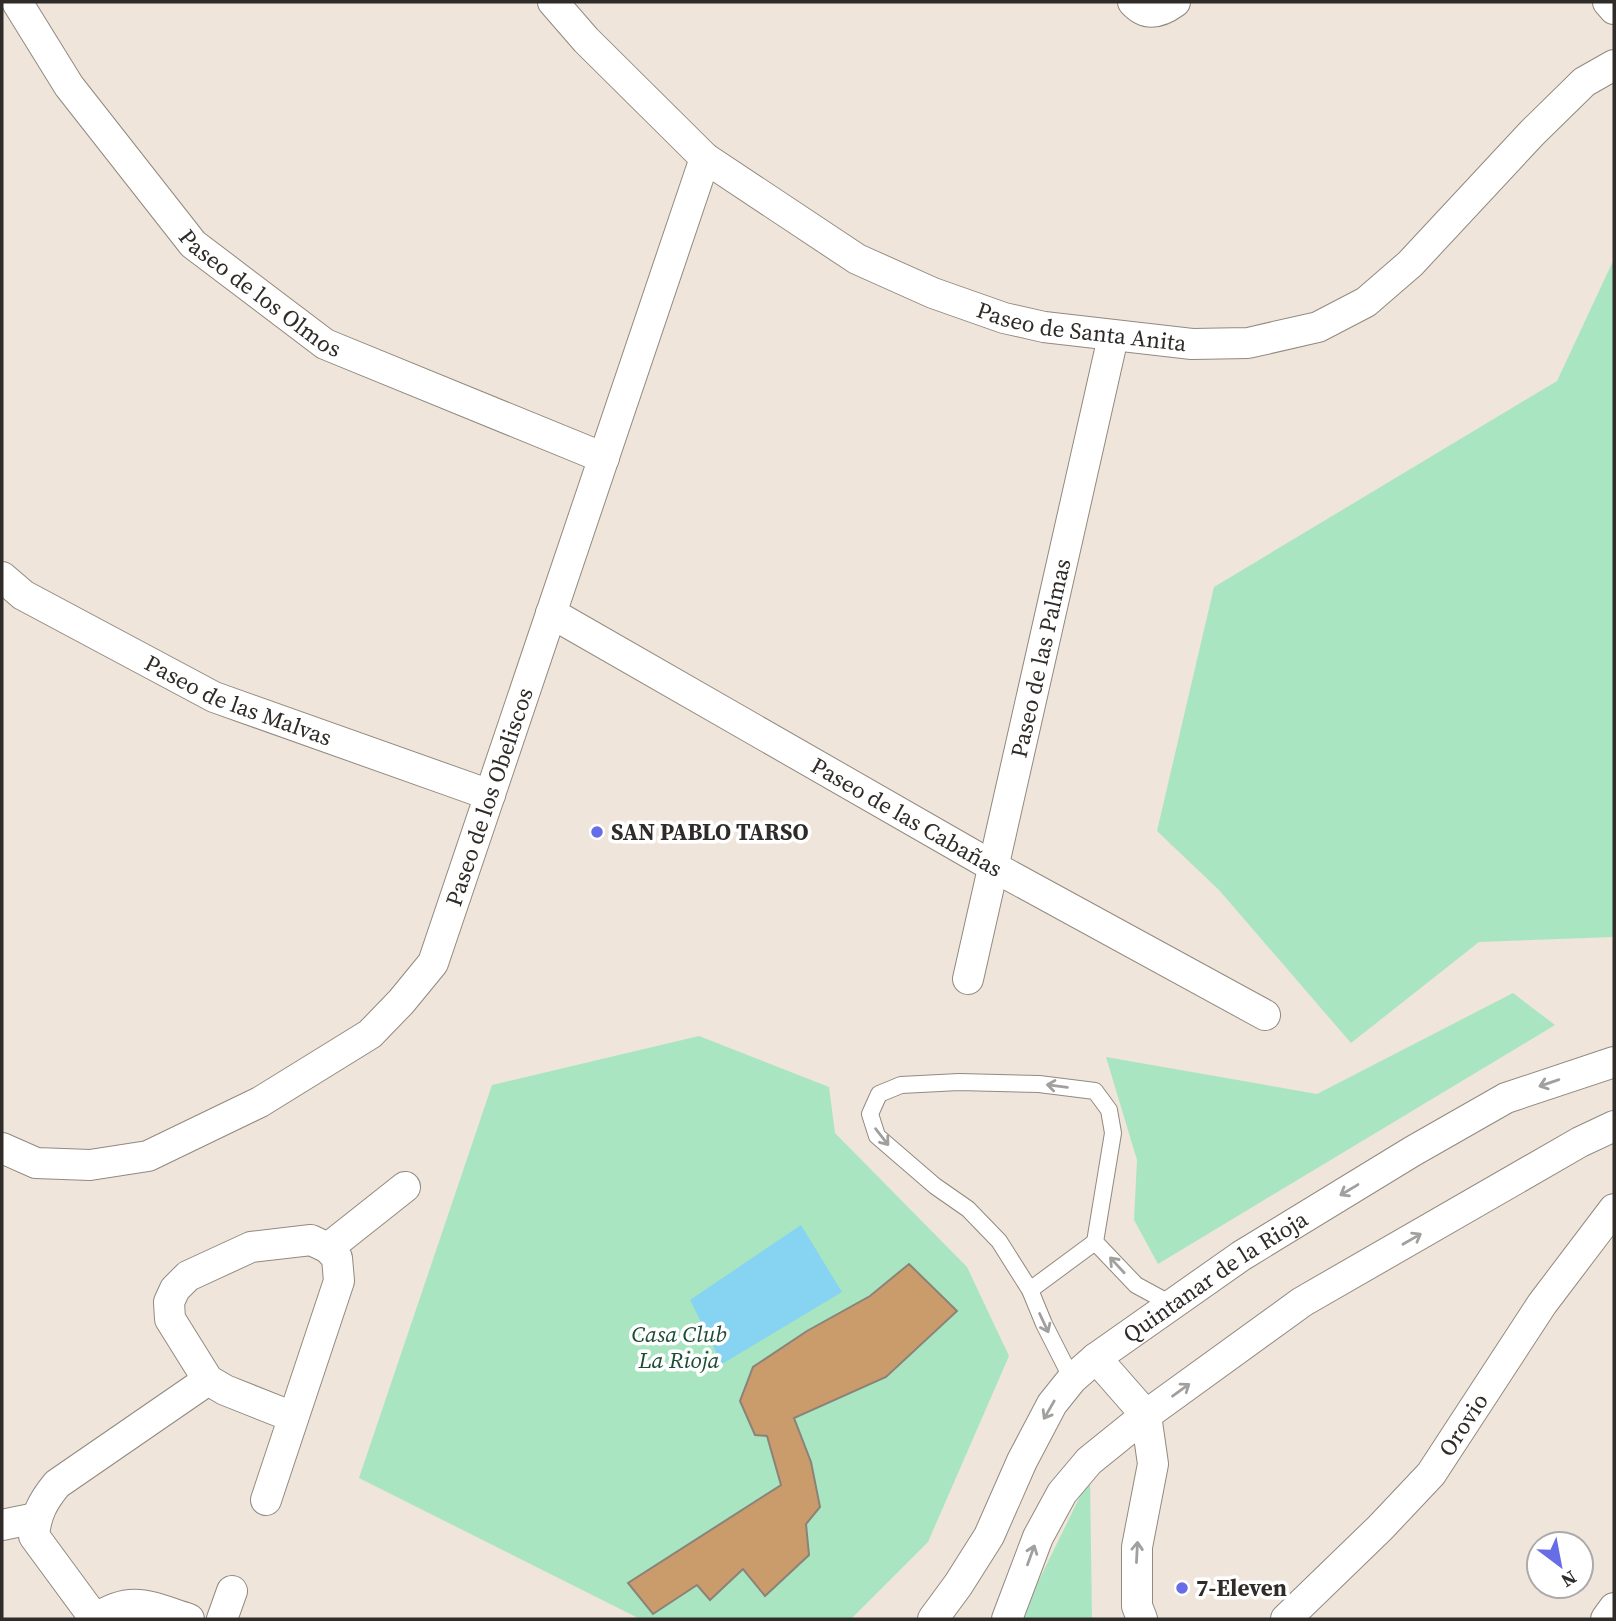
<svg xmlns="http://www.w3.org/2000/svg" width="1616" height="1621" viewBox="0 0 1616 1621" font-family="'Source Serif 4',serif">
<style>
.green{fill:#aae5c1}
.water{fill:#87d3f2}
.building{fill:#cb9c6b;stroke:#8b8279;stroke-width:2}
.lines{fill:none;stroke-linecap:round;stroke-linejoin:round}
.service-casing{stroke:#92897f;stroke-width:18}
.minor-casing{stroke:#92897f;stroke-width:32}
.service{stroke:#fff;stroke-width:16}
.minor{stroke:#fff;stroke-width:30}
.oneway{stroke:#a1a09e}
.poi-dot{fill:#666de6;stroke:#fff;stroke-width:2.5}
.labels{text-anchor:middle;dominant-baseline:central;stroke-width:7;stroke-linejoin:round;paint-order:stroke}
.street-label{font-size:23px;fill:#2f2b28;stroke:#fff}
.poi-label{font-size:23px;font-weight:bold;fill:#2f2b28;stroke:#fff;text-anchor:start}
.park-label{font-size:23px;font-style:italic;fill:#1c4d33;stroke:#fff}
</style>
<rect width="100%" height="100%" fill="#efe5da"/>
<g class="green">
<path d="M1614,259V937L1479,942L1351,1043L1219,890L1157,831L1214,587L1557,381Z"/>
<path d="M1513,993L1555,1025L1158,1264L1134,1220L1137,1160L1106,1057L1317,1094Z"/>
<path d="M699,1036L829,1087L835,1133L967,1267L1009,1356L928,1542L851,1619H640L359,1478L492,1085Z"/>
<path d="M1090,1476L1092,1619H1020Z"/>
</g>
<path class="water" d="M801,1225L842,1292L722,1364L690,1300Z"/>
<path class="building" d="M909,1264L957,1311L886,1377L794,1418L811,1462L820,1507L806,1524L809,1555L765,1596L743,1569L710,1600L697,1585L653,1614L628,1583L781,1485L767,1436L755,1435L740,1401L753,1367L807,1331L870,1296Z"/>
<g class="lines">
<defs>
<g id="service">
<path d="M1030,1290L1095,1242"/>
<path d="M1072,1379L1044,1324L1030,1290L999,1241L968,1209L935,1186L877,1136L870,1114L879,1094L901,1085L959,1082L1039,1084L1095,1091L1109,1110L1113,1133L1095,1242L1136,1285L1171,1304"/>
</g>
<g id="minor">
<path id="s1" d="M17,2L69,86L193,244L325,344L604,458"/>
<path id="s2" d="M553,2L586,40L705,158L857,259L933,293L1004,318L1044,327L1192,344L1248,343L1318,327L1366,302L1410,264L1532,133L1584,82L1614,65"/>
<path d="M1133,2C1147,17 1160,13 1175,2"/>
<path d="M1608,2L1614,9"/>
<path id="s3" d="M2,577L23,595L214,697L490,795"/>
<path id="s4" d="M551,613L994,867L1265,1015"/>
<path id="s5" d="M968,979L1113,337"/>
<path id="s6" d="M2,1148L36,1163L90,1165L148,1156L260,1102L370,1034L401,1002L433,963L705,158"/>
<path d="M1096,1358L1146,1415L1153,1464L1137,1547V1606L1142,1619"/>
<path d="M293,1417L225,1390L208,1380L170,1319L169,1302L175,1289L188,1276L251,1247L311,1240L328,1248L405,1187"/>
<path d="M266,1500L339,1281L337,1258L328,1248"/>
<path d="M2,1525L36,1518"/>
<path d="M95,1619L34,1536C36,1514 43,1501 57,1484L208,1380"/>
<path d="M95,1619C132,1594 150,1607 189,1619"/>
<path d="M222,1619L232,1591"/>
<path id="s7" d="M933,1619L958,1585L989,1536L1022,1461L1052,1404L1072,1379L1096,1358L1241,1256L1413,1151L1506,1098L1614,1062"/>
<path d="M1007,1619L1038,1537L1062,1493L1089,1461L1146,1415L1302,1302L1580,1142L1614,1126"/>
<path id="s8" d="M1286,1619L1380,1528L1431,1474L1542,1304L1614,1209"/>
<path d="M1606,1619L1614,1608"/>
</g>
</defs>
<use href="#service" class="service-casing"/>
<use href="#minor" class="minor-casing"/>
<use href="#service" class="service"/>
<use href="#minor" class="minor"/>
</g>
<defs><path id="oneway-shaft" d="M-6 0H5M1.5-3L5.5 0L1.5 3" fill="none" stroke-width="1.6" stroke-linecap="round" stroke-linejoin="round" transform="scale(1.75)"/></defs>
<g class="oneway">
<use href="#oneway-shaft" transform="translate(1549 1083) rotate(161)"/>
<use href="#oneway-shaft" transform="translate(1057 1086) rotate(-173)"/>
<use href="#oneway-shaft" transform="translate(882 1137) rotate(52)"/>
<use href="#oneway-shaft" transform="translate(1349 1190) rotate(149)"/>
<use href="#oneway-shaft" transform="translate(1412 1239) rotate(-30)"/>
<use href="#oneway-shaft" transform="translate(1117 1265) rotate(-133)"/>
<use href="#oneway-shaft" transform="translate(1044 1323) rotate(65)"/>
<use href="#oneway-shaft" transform="translate(1181 1390) rotate(-36)"/>
<use href="#oneway-shaft" transform="translate(1049 1410) rotate(120)"/>
<use href="#oneway-shaft" transform="translate(1137 1552) rotate(-87)"/>
<use href="#oneway-shaft" transform="translate(1031 1555) rotate(-70)"/>
</g>
<g class="poi-dot">
<circle cx="597" cy="832" r="7"/>
<circle cx="1182" cy="1588" r="7"/>
</g>
<g class="labels">
<g class="street-label">
<text stroke="none"><textPath href="#s1" startOffset="383">Paseo de los Olmos</textPath></text>
<text stroke="none"><textPath href="#s2" startOffset="637">Paseo de Santa Anita</textPath></text>
<text stroke="none"><textPath href="#s5" startOffset="329">Paseo de las Palmas</textPath></text>
<text stroke="none"><textPath href="#s3" startOffset="268">Paseo de las Malvas</textPath></text>
<text stroke="none"><textPath href="#s6" startOffset="674">Paseo de los Obeliscos</textPath></text>
<text stroke="none"><textPath href="#s4" startOffset="410">Paseo de las Cabañas</textPath></text>
<text stroke="none"><textPath href="#s7" startOffset="455">Quintanar de la Rioja</textPath></text>
<text stroke="none"><textPath href="#s8" startOffset="264">Orovio</textPath></text>
</g>
<g class="poi-label">
<text x="611" y="832">SAN PABLO TARSO</text>
<text x="1196" y="1588">7-Eleven</text>
</g>
<g class="park-label">
<text x="679" y="1334">Casa Club<tspan x="679" dy="26">La Rioja</tspan></text>
</g>
</g>
<rect width="1616" height="1621" fill="none" stroke="#2f2b28" stroke-width="7"/>
<g transform="translate(1560 1565) rotate(148)"><circle r="33" fill="#ffffff" stroke="#acaaa9" stroke-width="2"/>
<path d="M0-5L12 26L0 18L-12 26Z" fill="#666de6"/>
<text y="-10" font-size="19" font-weight="bold" text-anchor="middle" fill="#2f2b28">N</text>
</g>
</svg>
